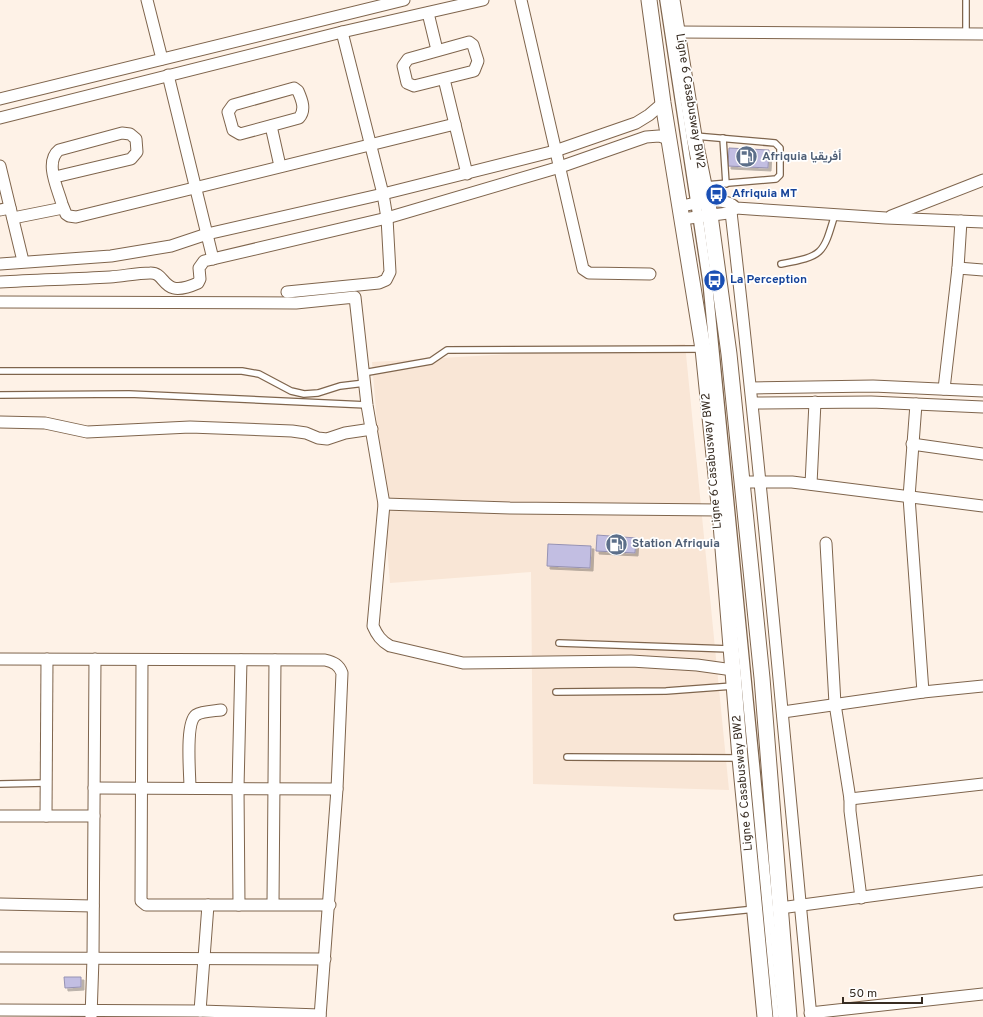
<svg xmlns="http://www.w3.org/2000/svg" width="983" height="1017" viewBox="0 0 983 1017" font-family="Overpass,Vazirmatn,sans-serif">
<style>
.industrial{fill:#f9e6d6}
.building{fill:#c2bee2;stroke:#9692b3;filter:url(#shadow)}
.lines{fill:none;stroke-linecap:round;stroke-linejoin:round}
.service-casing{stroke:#7f654d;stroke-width:8}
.minor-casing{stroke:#7f654d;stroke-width:13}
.secondary-casing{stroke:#7f654d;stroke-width:17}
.service{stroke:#fff;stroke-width:5.5}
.minor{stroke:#fff;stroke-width:11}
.secondary{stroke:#fff;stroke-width:15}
.labels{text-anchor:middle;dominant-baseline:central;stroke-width:3.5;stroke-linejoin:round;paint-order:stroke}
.street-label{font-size:12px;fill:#372c22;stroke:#fff}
.service-label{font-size:12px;font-weight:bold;fill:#4e5e75;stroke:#fff;text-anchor:start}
.transit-label{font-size:12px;font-weight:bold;fill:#164399;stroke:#fff;text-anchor:start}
</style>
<defs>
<filter id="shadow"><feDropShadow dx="3" dy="3" stdDeviation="0" flood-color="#0004"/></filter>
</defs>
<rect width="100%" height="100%" fill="#fef2e7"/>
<path class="industrial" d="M685,344L729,790L533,784L531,572L390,583L372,362Z"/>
<g class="building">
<path d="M729,148L769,150L768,168L728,166Z"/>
<path d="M597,535L636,538L635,553L596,551Z"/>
<path d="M548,544L591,546L590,568L547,566Z"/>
<path d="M64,977H81V987L65,988Z"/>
<path d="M71,1014L85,1015V1017H71Z"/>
</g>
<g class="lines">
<defs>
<g id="service">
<path d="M663,0L706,282L776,1017"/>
<path d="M966,34V0"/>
<path d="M695,136L775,143L780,148V175L776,179L705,185"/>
<path d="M723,138L726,184"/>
<path d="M692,162L709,280L781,1017"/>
<path d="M781,264C823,256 823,255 835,214"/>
<path d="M0,371H242L259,374L291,391L304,394L318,393L340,386L365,383"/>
<path d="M363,373L431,361L447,350L702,349"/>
<path d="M0,395L129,394L367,405"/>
<path d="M559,643L730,649"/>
<path d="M556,692L666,691L733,686"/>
<path d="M567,757L739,758"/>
<path d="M0,784L46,783"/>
<path d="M677,917L755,909"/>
</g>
<g id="minor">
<path d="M147,0L162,59"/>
<path d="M521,0L583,269L589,273L650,274"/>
<path d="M428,13L437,50"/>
<path d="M676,32L983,34"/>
<path d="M469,42L473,45L478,61L474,71L414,86L407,83L403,66L408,59Z"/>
<path d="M168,75L213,259"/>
<path d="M444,79L467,174"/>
<path d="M294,88L298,91C302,100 306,110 299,118L240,134L233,130L228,112L233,105Z"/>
<path d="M0,99L404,0"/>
<path d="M0,118L342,32L483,0"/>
<path d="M271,126L280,166"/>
<path d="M0,166L23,261"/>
<path d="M55,177L131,159L137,152L136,139L130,134L122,133L59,150C44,162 58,189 62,204L66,214L69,216L76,217L455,124"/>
<path d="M680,206C696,204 724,195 736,208L886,218L983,222"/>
<path d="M0,210L10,208"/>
<path d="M731,212C762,480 785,748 811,1017"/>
<path d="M891,216L983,180"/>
<path d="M13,218L63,208"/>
<path d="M682,219L728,213L736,208"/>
<path d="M0,264L111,256L171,246L207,234L383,194L555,151L636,123L649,115L663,103"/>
<path d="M958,268L983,270"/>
<path d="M0,282C37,280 74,279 110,277C124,276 137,273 150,273C168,272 160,300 198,283L200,279L199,268L204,261L387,218L560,167L646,137L659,136L669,139"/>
<path d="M287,292L379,283L386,280L390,272L387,218L383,194L342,32"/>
<path d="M0,302L296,303L355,297L367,405L384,504L373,626C377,635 381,641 390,646L463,663L631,661L697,665L733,670"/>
<path d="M751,388L873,386L983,391"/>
<path d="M944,389L958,268L961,221"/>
<path d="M753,403L871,402L983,407"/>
<path d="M916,404L909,497L923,692"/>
<path d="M0,422L45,423L87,432L190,427L292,431L306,433L318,438L327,439L345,433L372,429"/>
<path d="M912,444L983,454"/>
<path d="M741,482H792L983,506"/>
<path d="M811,484L815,402"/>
<path d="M384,504L510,508L719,510"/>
<path d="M826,543L835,704L850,799V811L861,898"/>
<path d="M0,659L325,660C334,662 339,665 342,673L337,789L320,1017"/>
<path d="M142,660L141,901L146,905H330"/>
<path d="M783,712L923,692L983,686"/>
<path d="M94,788L337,789"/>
<path d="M190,788C190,774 185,723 196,715C202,711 214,711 221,710"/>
<path d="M850,799L983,784"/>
<path d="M0,816H94"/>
<path d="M46,816L47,659"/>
<path d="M0,904L93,906"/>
<path d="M273,904L275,660"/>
<path d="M239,905L238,788L241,660"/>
<path d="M780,908L983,881"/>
<path d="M0,958L325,959"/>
<path d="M0,1010L200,1011L320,1015"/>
<path d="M200,1011L208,905"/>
<path d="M810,1013L983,994"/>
<path d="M91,1017L93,958L95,659"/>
</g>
<g id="secondary">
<path d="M649,0L663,103L703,349L721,524L740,758L765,1017"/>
<path d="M672,0L694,136L710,215L729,354L762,678L789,1017"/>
</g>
</defs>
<use href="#service" class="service-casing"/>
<use href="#minor" class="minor-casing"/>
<use href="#secondary" class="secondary-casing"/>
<use href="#service" class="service"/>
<use href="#minor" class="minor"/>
<use href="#secondary" class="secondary"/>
</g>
<defs>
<symbol id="fuel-disc" viewBox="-11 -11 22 22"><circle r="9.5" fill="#5c6f8a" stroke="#fff"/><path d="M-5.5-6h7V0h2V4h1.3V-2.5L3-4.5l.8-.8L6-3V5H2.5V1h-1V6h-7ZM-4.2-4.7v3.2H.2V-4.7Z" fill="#fff"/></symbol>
<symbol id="bus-disc" viewBox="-11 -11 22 22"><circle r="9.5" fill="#1a4fb4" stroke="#fff"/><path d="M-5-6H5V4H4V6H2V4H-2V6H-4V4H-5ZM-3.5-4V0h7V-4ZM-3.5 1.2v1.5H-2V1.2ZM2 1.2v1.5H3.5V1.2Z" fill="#fff"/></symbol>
</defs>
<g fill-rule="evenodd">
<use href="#fuel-disc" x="734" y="144" width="25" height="25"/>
<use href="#bus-disc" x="704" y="182" width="25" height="25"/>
<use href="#bus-disc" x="702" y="268" width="25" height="25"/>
<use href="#fuel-disc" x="604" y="532" width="25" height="25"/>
</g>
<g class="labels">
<g class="street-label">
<text transform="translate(690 101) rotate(81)">Ligne 6 Casabusway BW2</text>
<text transform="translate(712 461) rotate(-95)">Ligne 6 Casabusway BW2</text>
<text transform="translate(743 783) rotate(-95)">Ligne 6 Casabusway BW2</text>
</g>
<g class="service-label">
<text x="762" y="157">Afriquia أفريقيا</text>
<text x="632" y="544">Station Afriquia</text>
</g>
<g class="transit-label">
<text x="732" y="194">Afriquia MT</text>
<text x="730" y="280">La Perception</text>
</g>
</g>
<path d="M843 997v6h79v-6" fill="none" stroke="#372c22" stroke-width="2"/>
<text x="849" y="997" font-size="12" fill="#372c22" stroke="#ffffff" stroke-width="3" paint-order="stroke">50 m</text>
</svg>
